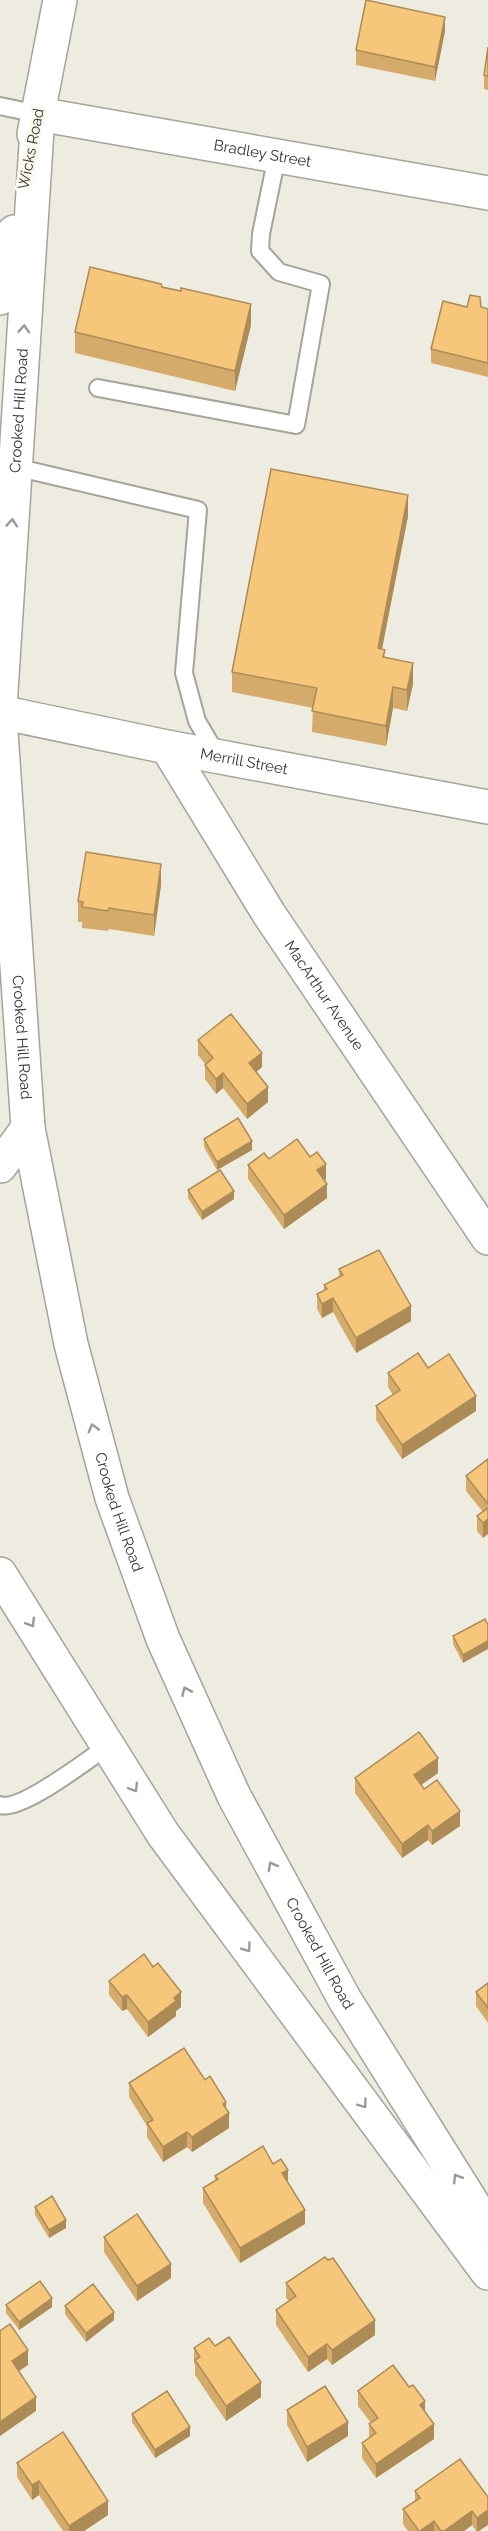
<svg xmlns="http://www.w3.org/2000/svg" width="488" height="2531" viewBox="0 0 488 2531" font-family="Raleway,sans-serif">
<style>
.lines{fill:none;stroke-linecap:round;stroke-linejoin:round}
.lane-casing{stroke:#a6a499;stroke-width:20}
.street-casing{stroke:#a6a499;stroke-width:36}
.secondary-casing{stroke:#a6a499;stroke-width:36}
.lane{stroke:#fff;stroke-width:16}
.street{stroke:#fff;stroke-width:33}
.secondary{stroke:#fff;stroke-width:33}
.wall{fill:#d4ab6a}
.shaded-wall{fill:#ac8b56}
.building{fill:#f6c77b;stroke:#ac8b56;stroke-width:1.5}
.oneway{stroke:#9a9996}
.labels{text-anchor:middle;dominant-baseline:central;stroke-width:6;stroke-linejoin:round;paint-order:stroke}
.street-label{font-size:15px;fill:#34332e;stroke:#fbf9ed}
</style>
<rect width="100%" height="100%" fill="#eeece0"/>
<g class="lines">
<defs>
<g id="lane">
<path d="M0,106L38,114"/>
<path d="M98,388L296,425L321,284L279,272L260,251L261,234L277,156"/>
<path d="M15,467L198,510L184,673L197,721L217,755"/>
<path d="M0,1805C21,1812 87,1760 108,1746"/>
</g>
<g id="street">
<path id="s1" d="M38,114L488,193"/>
<path id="s2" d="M0,712L167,747L488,807"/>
<path id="s3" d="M167,747L269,914L488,1238"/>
</g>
<g id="secondary">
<path d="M34,134L60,0"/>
<path d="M0,298L14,232"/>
<path id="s4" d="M0,707L38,114"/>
<path id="s5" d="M0,717L28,1128L71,1344L112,1498L163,1639L234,1796L345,2000L488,2228"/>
<path d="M0,1166L28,1128"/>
<path d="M0,1574L163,1834L488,2273"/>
</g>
</defs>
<use href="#lane" class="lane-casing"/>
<use href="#street" class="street-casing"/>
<use href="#secondary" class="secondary-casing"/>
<use href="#lane" class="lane"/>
<use href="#street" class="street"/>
<use href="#secondary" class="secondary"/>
</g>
<g class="wall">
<path d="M445,31L435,81L356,65V50Z"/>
<path d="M488,47V90L484,89V75Z"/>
<path d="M162,287L251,325L235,391L75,353V332Z"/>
<path d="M467,307H481L488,309V377L431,363V349Z"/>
<path d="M408,516L382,649L385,657L413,684L407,711L393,708L386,746L312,732L313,708L232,692V672Z"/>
<path d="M161,885L154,936L109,929L108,931L82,928V922H78V901Z"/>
<path d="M198,1040L262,1067L256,1072L268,1102L247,1119L223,1088L216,1094L205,1079V1064L198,1055Z"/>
<path d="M204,1139L252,1150L217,1170L204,1147Z"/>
<path d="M269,1159L326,1179L324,1180L327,1198L284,1229L248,1179V1165Z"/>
<path d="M188,1190L234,1199L202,1220L188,1198Z"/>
<path d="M339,1269L411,1321L356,1353L333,1312L322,1318L317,1309V1294L324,1291V1285L339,1277Z"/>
<path d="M428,1368L476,1411L402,1459L376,1420V1406L393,1395L388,1387V1373Z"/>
<path d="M488,1459V1519L483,1538L477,1531V1516L483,1512L466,1491V1476Z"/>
<path d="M485,1619L463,1663L453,1644V1636Z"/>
<path d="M438,1773L421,1785L460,1826L432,1845L428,1840L402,1858L355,1793V1778Z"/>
<path d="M109,1981L181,2007L176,2011V2016L148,2037L127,2009L122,2011L109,1995Z"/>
<path d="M488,1983V2023L476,2006V1992Z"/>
<path d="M205,2080L226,2109L229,2128L192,2152L187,2147L163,2162L147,2137V2126L129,2097V2083Z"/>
<path d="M273,2164L288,2182L305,2224L240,2263L203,2203V2188L215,2181V2176Z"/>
<path d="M35,2207L66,2228L49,2238L35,2215Z"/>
<path d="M104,2237L171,2278L137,2301L104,2252Z"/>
<path d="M286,2283L375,2335L332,2365L327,2359L308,2372L276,2325V2310L289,2301L286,2298Z"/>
<path d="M6,2305L52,2307L19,2330L6,2313Z"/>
<path d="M65,2306L114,2320L86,2342L65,2314Z"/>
<path d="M215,2346L261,2397L226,2421L195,2375V2365L194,2363V2348Z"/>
<path d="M358,2391L425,2412L434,2439L376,2478L362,2458V2443L369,2438V2424L371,2423L358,2406Z"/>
<path d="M287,2410L348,2436L307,2462L287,2425Z"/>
<path d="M132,2414L190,2436L155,2458L132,2422Z"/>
<path d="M17,2463L108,2515L84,2531H63L39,2495L32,2500L17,2477Z"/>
<path d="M415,2491L488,2497L479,2531H476L472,2525L464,2531H408L403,2524V2509L415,2501Z"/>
</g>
<g class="shaded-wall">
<path d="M445,17V31L435,81V67Z"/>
<path d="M251,304V325L235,391V371Z"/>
<path d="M408,495V516L378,669V648Z"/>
<path d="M413,663V684L407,711V690Z"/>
<path d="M393,687V708L386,746V726Z"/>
<path d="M161,864V885L154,936V915Z"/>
<path d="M262,1053V1067L249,1078V1063Z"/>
<path d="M223,1073V1088L216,1094V1079Z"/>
<path d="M268,1087V1102L247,1119V1104Z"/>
<path d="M252,1141V1150L217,1170V1162Z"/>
<path d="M326,1164V1179L317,1185V1170Z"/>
<path d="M327,1184V1198L284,1229V1215Z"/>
<path d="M234,1191V1199L202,1220V1212Z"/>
<path d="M333,1298V1312L322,1318V1304Z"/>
<path d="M411,1306V1321L356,1353V1338Z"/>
<path d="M476,1396V1411L402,1459V1445Z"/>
<path d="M488,1519V1534L483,1538V1523Z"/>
<path d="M488,1641V1649L463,1663V1655Z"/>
<path d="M438,1758V1773L414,1790V1775Z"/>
<path d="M460,1811V1826L432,1845V1831Z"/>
<path d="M428,1825V1840L402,1858V1844Z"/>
<path d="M181,1992V2007L176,2011V2016L148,2037V2022Z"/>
<path d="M127,1995V2009L122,2011V1997Z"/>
<path d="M226,2102V2115L229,2113V2128L192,2152V2137Z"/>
<path d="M187,2132V2147L163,2162V2147Z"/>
<path d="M288,2170V2184L282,2173Z"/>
<path d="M305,2210V2224L240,2263V2248Z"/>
<path d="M66,2220V2228L49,2238V2230Z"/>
<path d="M171,2264V2278L137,2301V2286Z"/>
<path d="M52,2298V2307L19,2330V2322Z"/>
<path d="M114,2312V2320L86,2342V2333Z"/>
<path d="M375,2320V2335L332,2365V2350Z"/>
<path d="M327,2344V2359L308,2372V2357Z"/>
<path d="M28,2350V2365L12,2376V2361Z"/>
<path d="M261,2382V2397L226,2421V2406Z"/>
<path d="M36,2397V2411L0,2436V2422Z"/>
<path d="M425,2401V2416L420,2405Z"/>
<path d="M348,2422V2436L307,2462V2447Z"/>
<path d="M434,2424V2439L376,2478V2464Z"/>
<path d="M190,2427V2436L155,2458V2450Z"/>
<path d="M39,2481V2495L32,2500V2485Z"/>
<path d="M108,2501V2515L84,2531H69V2526Z"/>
<path d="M488,2510V2525L479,2531H477V2518Z"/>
<path d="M472,2511V2525L464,2531H444Z"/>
<path d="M434,2521V2531H420Z"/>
</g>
<g class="building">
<path d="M366,0L445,17L435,67L356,50Z"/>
<path d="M488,47V76L484,75Z"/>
<path d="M90,267L161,284L162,287L181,291V288L251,304L235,371L75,332Z"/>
<path d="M470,295L480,297L481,307L488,309V363L431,349L443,301L467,307Z"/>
<path d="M271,469L408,495L378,648L385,650L383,657L413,663L407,690L393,687L386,726L312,711L317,688L232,672Z"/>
<path d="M86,852L161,864L154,915L109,908L108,911L82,907L83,902L78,901Z"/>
<path d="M231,1014L262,1053L249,1063L268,1087L247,1104L223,1073L216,1079L205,1065L213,1058L198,1040Z"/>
<path d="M238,1118L252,1141L217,1162L204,1139Z"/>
<path d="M297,1139L310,1157L317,1152L326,1164L317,1170L327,1184L284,1215L248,1165L264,1153L269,1159Z"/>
<path d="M220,1170L234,1191L202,1212L188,1190Z"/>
<path d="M379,1250L411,1306L356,1338L333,1298L322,1304L317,1294L327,1289L324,1285L343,1275L339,1269Z"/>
<path d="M418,1353L428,1368L449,1354L476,1396L402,1445L376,1406L400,1390L388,1373Z"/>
<path d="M488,1459V1504L466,1476Z"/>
<path d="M488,1508V1519L483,1523L477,1516Z"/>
<path d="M485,1619L488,1625V1641L463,1655L453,1636Z"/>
<path d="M419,1732L438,1758L414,1775L424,1789L437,1780L460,1811L432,1831L428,1825L402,1844L355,1778Z"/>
<path d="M144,1954L153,1967L158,1963L181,1992L174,1998L176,2001L148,2022L127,1995L122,1997L109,1981Z"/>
<path d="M488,1983V2008L476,1992Z"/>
<path d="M184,2048L205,2080L210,2076L226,2102L223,2104L229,2113L192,2137L187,2132L163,2147L147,2123L153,2120L129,2083Z"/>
<path d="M263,2146L273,2164L281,2159L288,2170L282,2173L305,2210L240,2248L203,2188L218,2179L215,2176Z"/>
<path d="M52,2196L66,2220L49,2230L35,2207Z"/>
<path d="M137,2214L171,2264L137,2286L104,2237Z"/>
<path d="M325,2257L328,2260L333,2258L375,2320L332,2350L327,2344L308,2357L276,2310L296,2296L286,2283Z"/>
<path d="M40,2281L52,2298L19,2322L6,2305Z"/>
<path d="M93,2284L114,2312L86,2333L65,2306Z"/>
<path d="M10,2324L28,2350L12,2361L36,2397L0,2422V2331Z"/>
<path d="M229,2337L261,2382L226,2406L195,2360L200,2357L194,2348L209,2338L215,2346Z"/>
<path d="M393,2365L409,2387L413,2385L425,2401L420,2405L434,2424L376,2464L362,2443L376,2433L369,2424L378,2418L358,2391Z"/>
<path d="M325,2386L348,2422L307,2447L287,2410Z"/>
<path d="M167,2391L190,2427L155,2450L132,2414Z"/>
<path d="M63,2432L108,2501L69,2526L39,2481L32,2485L17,2463Z"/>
<path d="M460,2459L488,2497V2510L477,2518L472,2511L444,2531H441L434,2521L420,2531H419L403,2509L420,2498L415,2491Z"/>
</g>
<defs><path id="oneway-chevron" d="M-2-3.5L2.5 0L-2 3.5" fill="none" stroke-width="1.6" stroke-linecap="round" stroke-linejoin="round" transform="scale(1.5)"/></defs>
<g class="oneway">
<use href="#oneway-chevron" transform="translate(24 329) rotate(-86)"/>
<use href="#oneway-chevron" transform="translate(12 523) rotate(-86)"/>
<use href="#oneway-chevron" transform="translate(93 1428) rotate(-105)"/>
<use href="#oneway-chevron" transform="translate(31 1623) rotate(58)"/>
<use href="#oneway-chevron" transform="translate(186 1691) rotate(-114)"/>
<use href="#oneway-chevron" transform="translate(134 1788) rotate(58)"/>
<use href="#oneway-chevron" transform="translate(272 1866) rotate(-119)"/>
<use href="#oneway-chevron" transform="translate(247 1948) rotate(54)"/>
<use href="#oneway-chevron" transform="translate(363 2104) rotate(54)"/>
<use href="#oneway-chevron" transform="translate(457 2178) rotate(-122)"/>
</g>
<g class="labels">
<g class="street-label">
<text transform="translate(31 149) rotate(-79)">Wicks Road</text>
<text stroke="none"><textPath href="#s1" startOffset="228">Bradley Street</textPath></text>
<text stroke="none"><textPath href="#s4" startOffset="297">Crooked Hill Road</textPath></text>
<text stroke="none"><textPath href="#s2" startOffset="249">Merrill Street</textPath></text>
<text stroke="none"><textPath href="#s3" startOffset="294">MacArthur Avenue</textPath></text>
<text stroke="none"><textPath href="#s5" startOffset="321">Crooked Hill Road</textPath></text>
<text stroke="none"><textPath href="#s5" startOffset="807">Crooked Hill Road</textPath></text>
<text stroke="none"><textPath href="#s5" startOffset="1293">Crooked Hill Road</textPath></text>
</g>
</g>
</svg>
